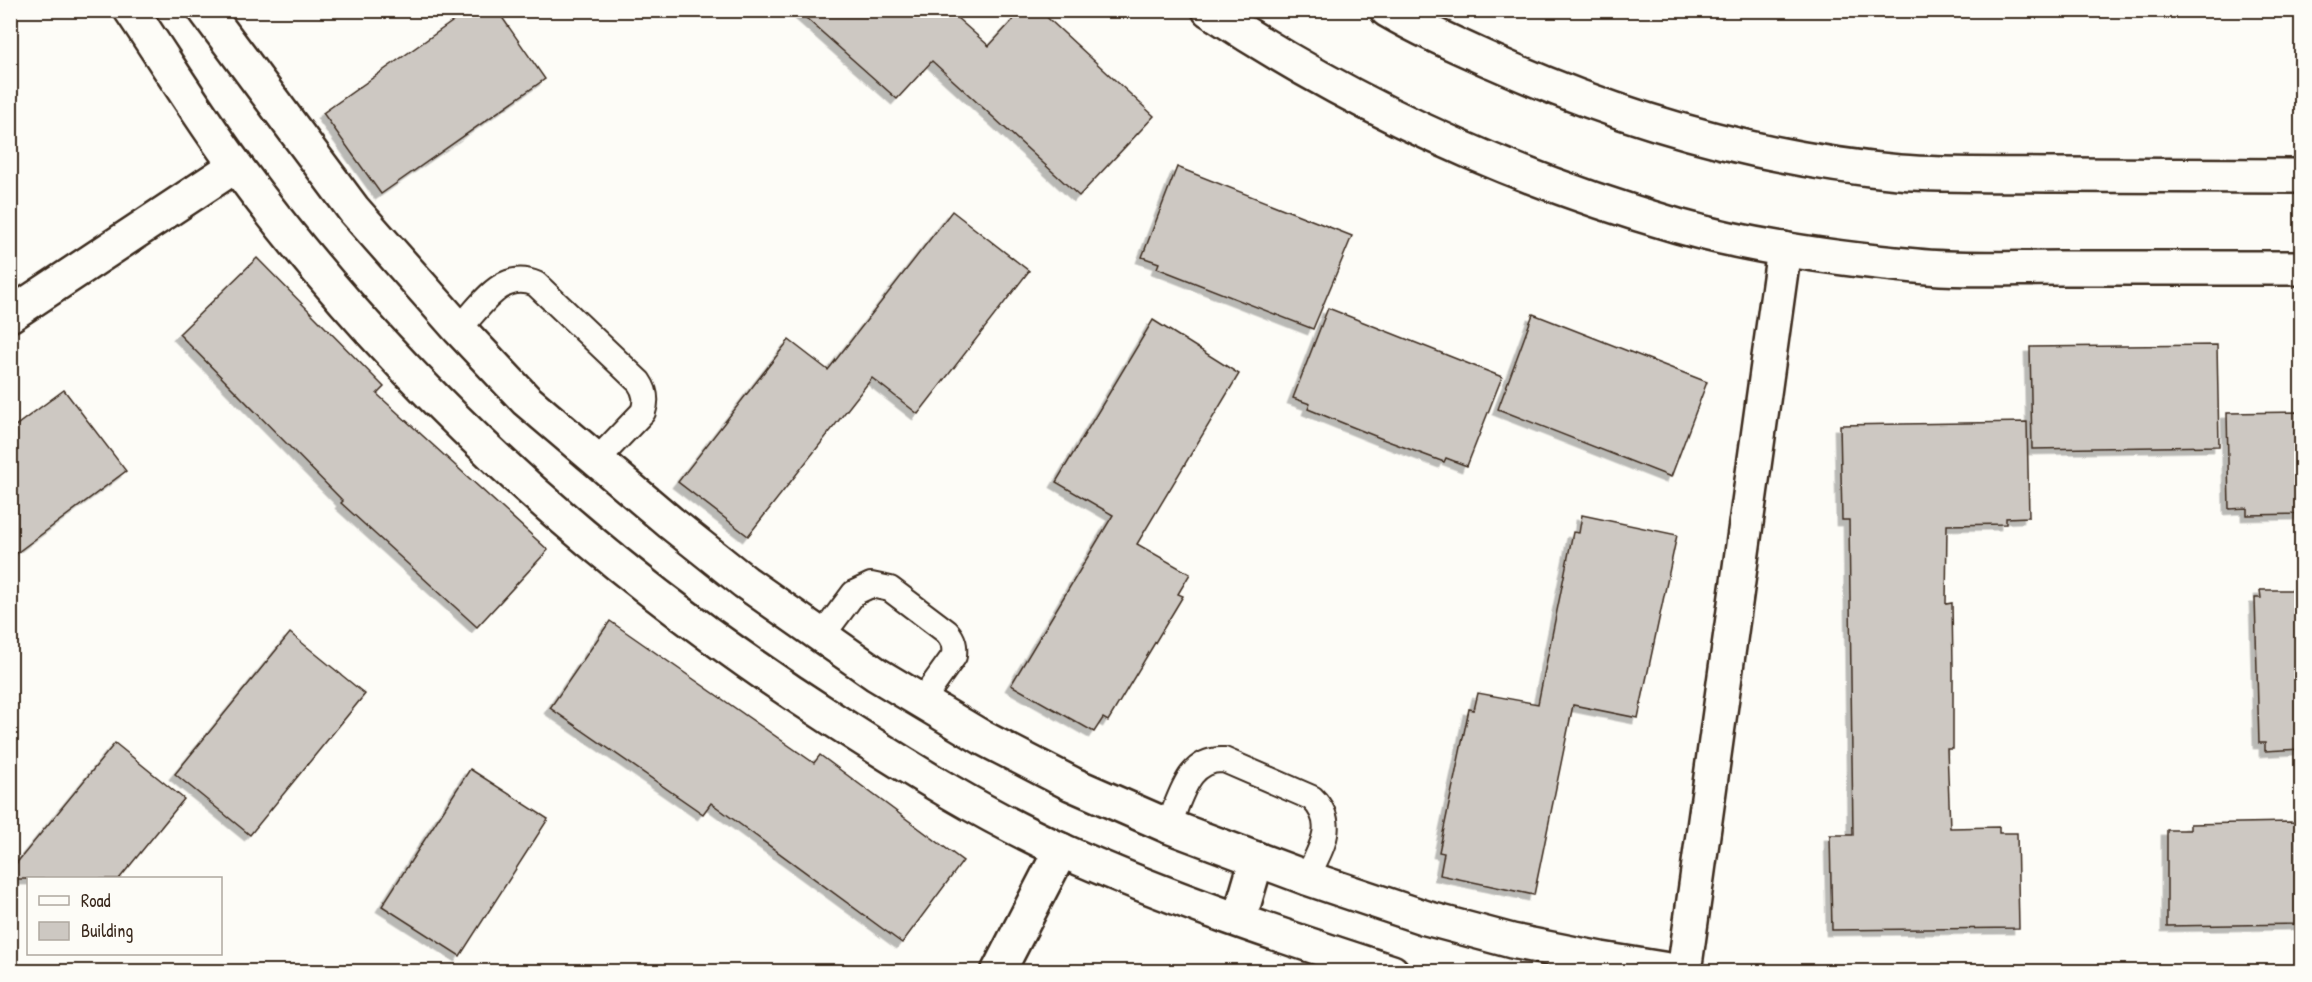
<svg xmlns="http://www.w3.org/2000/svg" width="2312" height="982" viewBox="0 0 2312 982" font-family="'Patrick Hand',sans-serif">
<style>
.building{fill:#cdc8c2;stroke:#3b2a1e;stroke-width:1.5;filter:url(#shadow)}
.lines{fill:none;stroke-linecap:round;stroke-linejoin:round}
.lane-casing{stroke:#3b2a1e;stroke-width:28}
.street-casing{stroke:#3b2a1e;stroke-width:38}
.lane{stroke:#fdfcf7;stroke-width:24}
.street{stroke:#fdfcf7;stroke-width:33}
</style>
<defs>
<filter id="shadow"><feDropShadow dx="-5.5" dy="5.5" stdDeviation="0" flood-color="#0004"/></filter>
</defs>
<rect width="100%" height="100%" fill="#fdfcf7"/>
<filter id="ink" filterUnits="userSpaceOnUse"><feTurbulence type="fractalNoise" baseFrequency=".0167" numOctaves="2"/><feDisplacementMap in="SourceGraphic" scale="12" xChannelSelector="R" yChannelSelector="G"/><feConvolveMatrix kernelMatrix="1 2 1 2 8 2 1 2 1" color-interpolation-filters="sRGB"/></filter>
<g filter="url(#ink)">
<g class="building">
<path d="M469,10H497L545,79L381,194L323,113Z"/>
<path d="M797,10H948L989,46L1022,10H1039L1154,116L1079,196L932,61L897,99Z"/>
<path d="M1177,167L1352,236L1313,329L1157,268L1159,263L1142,257Z"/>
<path d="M952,211L1029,271L918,414L872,378L748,536L678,482L789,340L828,370Z"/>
<path d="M257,258L384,387L377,394L548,550L477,627L341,503L343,501L179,334Z"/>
<path d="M1328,308L1502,377L1467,466L1446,458L1444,462L1385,440L1308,409L1310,404L1293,398Z"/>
<path d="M1533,314L1707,382L1671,477L1498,409Z"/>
<path d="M1153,320L1239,374L1137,544L1190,574L1178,594L1183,596L1108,721L1103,718L1094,732L1011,685L1113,515L1056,482Z"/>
<path d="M2217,345L2219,446L2032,449L2030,347Z"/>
<path d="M64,390L126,471L10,558V430Z"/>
<path d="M2301,412V514L2247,515V508L2229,509L2227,413Z"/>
<path d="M2027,422L2029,517L2006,518V524L1947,525L1946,604L1952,603L1953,666V749H1947L1950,828L1999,827V833H2017L2019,928L1832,930L1830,835H1853L1849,520H1842L1840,425Z"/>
<path d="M1582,515L1677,535L1638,718L1573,705L1534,895L1440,875L1444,853L1439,852L1469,709L1474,710L1478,693L1538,704L1573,532L1579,533Z"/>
<path d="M2260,590H2298L2301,619V749L2265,751V743H2259L2255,598H2261Z"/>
<path d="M610,621L814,763L820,755L963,861L902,943L711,803L703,814L550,708Z"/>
<path d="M290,633L365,694L250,835L175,774Z"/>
<path d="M115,743L184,799L119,879H10V871Z"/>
<path d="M470,769L548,819L460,956L382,906Z"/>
<path d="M2290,822L2301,823V924L2167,926V830H2190V824Z"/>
</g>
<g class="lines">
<defs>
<g id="lane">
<path d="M459,329C481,306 502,269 536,284L639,382C646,392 647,401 643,412L596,461"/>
<path d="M821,637L854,593L871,585L890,589L947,632C954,640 955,646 954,656L921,702"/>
<path d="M1168,826C1181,798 1187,758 1224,760L1312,798C1339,825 1320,848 1307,878"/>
</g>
<g id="street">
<path d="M131,10C166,62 199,116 236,166C400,389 605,573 837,722C910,769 984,815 1063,851C1170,899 1281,936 1392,972"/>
<path d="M205,10L354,210L459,329L526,400L671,523L745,582L876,674L983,738L1072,784L1168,826L1307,878L1426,918L1512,941L1601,959L1681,972"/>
<path d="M1209,10C1353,106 1512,178 1678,226C1752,247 1839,259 1916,266C1963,271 2012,268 2060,268C2140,268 2221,268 2302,268"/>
<path d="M1387,10C1421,30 1458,46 1494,62C1622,119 1758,159 1899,172C1951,176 2003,174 2055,175C2137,175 2219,176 2302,176"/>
<path d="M10,315L235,166"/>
<path d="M1239,920L1257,859"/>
<path d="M998,972L1061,850"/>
<path d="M1684,972L1784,249"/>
</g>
</defs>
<use href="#lane" class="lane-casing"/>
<use href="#street" class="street-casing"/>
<use href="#lane" class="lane"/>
<use href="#street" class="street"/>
</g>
</g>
<rect width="2312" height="982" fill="none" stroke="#fdfcf7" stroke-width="36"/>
<rect x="18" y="18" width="2276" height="946" fill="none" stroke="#3b2a1e" stroke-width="2" filter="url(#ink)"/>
<rect x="27" y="877" width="195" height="78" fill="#fdfcf7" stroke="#afa8a0" stroke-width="1.5"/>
<rect x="39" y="896" width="30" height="9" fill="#fdfcf7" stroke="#afa8a0" stroke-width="1.5"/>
<text x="81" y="907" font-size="18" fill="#3b2a1e">Road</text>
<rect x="39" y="922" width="30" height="18" fill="#cdc8c2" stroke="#afa8a0" stroke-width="1.5"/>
<text x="81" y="937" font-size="18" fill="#3b2a1e">Building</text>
</svg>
